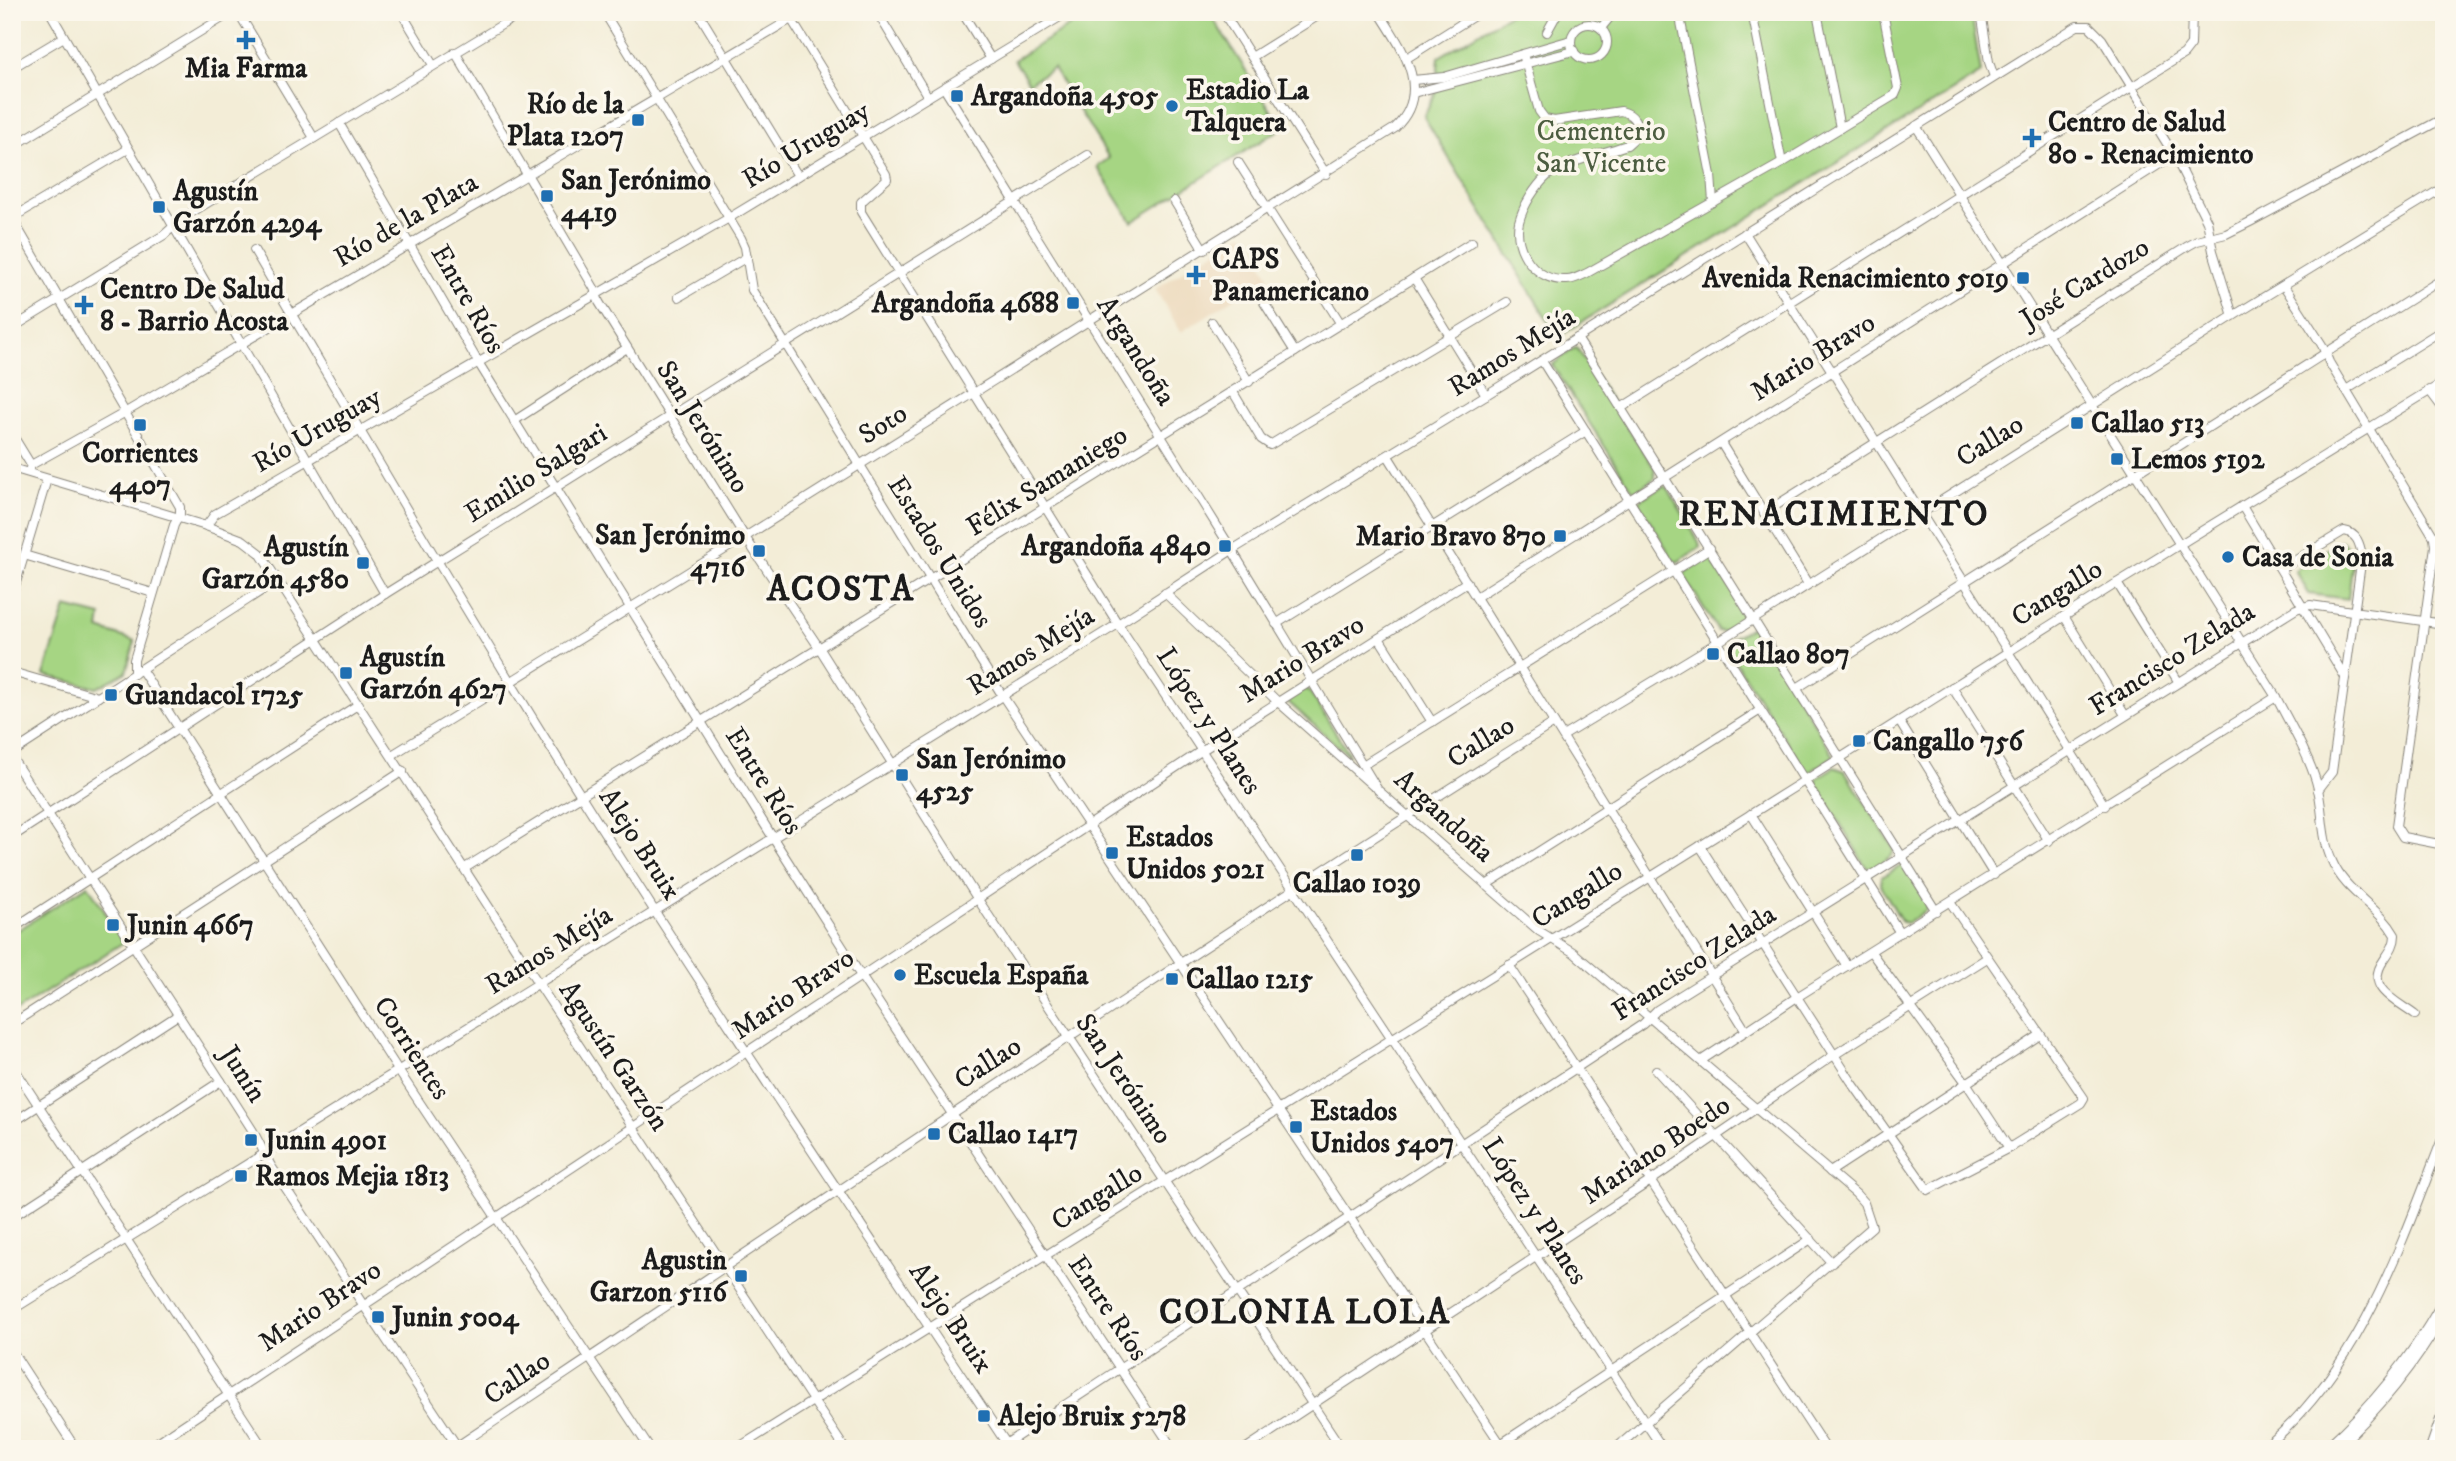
<svg xmlns="http://www.w3.org/2000/svg" width="2456" height="1461" viewBox="0 0 2456 1461" font-family="'IM FELL DW Pica',serif">
<style>
.built{fill:#ecd8ba}
.green{fill:#a6d583;stroke:#617850;stroke-width:2}
.lines{fill:none;stroke-linecap:round;stroke-linejoin:round}
.minor-casing{stroke:#88847a;stroke-width:10}
.motorway-casing{stroke:#88847a;stroke-width:18}
.minor{stroke:#fff;stroke-width:8}
.motorway{stroke:#fff;stroke-width:16}
.poi-dot{fill:#1f6fb2;stroke:#fbf7ec;stroke-width:2.5}
.labels{text-anchor:middle;dominant-baseline:central;stroke-width:7;stroke-linejoin:round;paint-order:stroke}
.poi-label{font-size:28px;font-weight:bold;fill:#1c1c1c;stroke:#fbf7ec;text-anchor:start}
.park-label{font-size:28px;fill:#4c5d40;stroke:#fbf7ec}
.street-label{font-size:28px;fill:#1c1c1c;stroke:#fbf7ec}
.district-label{font-size:35px;font-weight:bold;letter-spacing:2px;fill:#1c1c1c;stroke:#fbf7ec}
</style>
<rect width="100%" height="100%" fill="#fbf7ec"/>
<filter id="ink" filterUnits="userSpaceOnUse"><feTurbulence type="fractalNoise" baseFrequency=".0143" numOctaves="2"/><feDisplacementMap in="SourceGraphic" scale="14" xChannelSelector="R" yChannelSelector="G"/><feConvolveMatrix kernelMatrix="1 2 1 2 8 2 1 2 1" color-interpolation-filters="sRGB"/></filter>
<filter id="wash" filterUnits="userSpaceOnUse"><feTurbulence type="fractalNoise" baseFrequency=".00686" numOctaves="4" result="noise"/><feDisplacementMap in="SourceGraphic" scale="28" xChannelSelector="R" yChannelSelector="G"/><feGaussianBlur stdDeviation="1.57" result="paint"/><feColorMatrix in="noise" values="0 0 0 0 0 0 0 0 0 0 0 0 0 0 0 0 0 1.4 0 .05"/><feComposite in="paint" operator="in"/></filter>
<g filter="url(#wash)">
<rect width="100%" height="100%" fill="#f3edd7"/>
<path class="built" d="M1243,233L1269,276L1181,332L1155,289Z"/>
<g class="green">
<path d="M1092,12H1209L1282,128L1132,222L1097,167L1109,158L1053,68L1029,83L1014,60Z"/>
<path d="M1513,12H1971L1981,73L1558,337L1424,117L1436,91L1439,57Z"/>
<path d="M1577,348L1655,469V478L1636,491L1632,489L1552,365L1573,349Z"/>
<path d="M1663,486L1668,488L1699,542L1700,547L1678,562L1674,561L1639,503L1641,499Z"/>
<path d="M2341,541L2354,552L2348,599L2309,594L2295,570Z"/>
<path d="M1706,557L1710,558L1746,612L1744,619L1723,632L1718,631L1684,576L1686,572Z"/>
<path d="M66,607L101,616L99,629L135,641L126,672L97,688L44,675Z"/>
<path d="M1752,627L1756,629L1834,756L1810,772L1807,773L1729,652L1727,644L1728,640Z"/>
<path d="M1308,689L1348,752L1349,756L1288,702L1289,697L1302,690Z"/>
<path d="M1834,767L1845,771L1894,849L1892,856L1875,868L1866,867L1816,783L1817,778Z"/>
<path d="M1901,866L1905,867L1927,901L1926,910L1908,923L1902,922L1880,884L1881,877Z"/>
<path d="M88,885L124,942L12,1014V934Z"/>
</g>
</g>
<g filter="url(#ink)">
<g class="lines">
<defs>
<g id="minor">
<path d="M50,12L385,594"/>
<path d="M238,12L314,138"/>
<path d="M401,12L433,65"/>
<path d="M604,12L741,238L745,247L752,290L1002,695L1504,1449"/>
<path d="M698,12L798,176"/>
<path d="M787,12L886,174L887,179L861,202V212L1118,624L1663,1449"/>
<path d="M877,12L928,97"/>
<path d="M962,12L991,59"/>
<path d="M1223,12L1326,174"/>
<path d="M1679,12L1711,175L1713,202"/>
<path d="M1752,12L1782,163"/>
<path d="M1817,12L1840,128"/>
<path d="M1981,12L1989,62L1994,77"/>
<circle cx="1589" cy="42" r="18"/>
<path d="M1601,28L1614,12"/>
<path d="M1547,32L1558,12"/>
<path d="M455,52L594,288L599,302L745,537L820,649L977,898L1342,1449"/>
<path d="M1523,54L1539,111L1545,119L1554,121L1621,111C1634,114 1639,123 1637,136L1627,145C1607,152 1562,163 1547,176C1535,187 1523,206 1519,222C1513,250 1536,282 1567,280C1574,280 1580,276 1587,273L1782,163L1895,95L1898,88L1883,12"/>
<path d="M1252,57L1324,12"/>
<path d="M1407,58L1480,12"/>
<path d="M12,68L64,37"/>
<path d="M1413,80L1444,77L1571,40"/>
<path d="M944,88L1232,550L1378,790L1539,931L1573,952L1856,1194L1864,1203L1872,1227L1615,1449"/>
<path d="M1413,93L1574,51"/>
<path d="M339,123L478,362L773,838L861,976L1173,1449"/>
<path d="M1916,126L2276,697C2290,724 2307,752 2316,781C2324,807 2320,835 2332,861C2346,894 2379,906 2395,935C2395,945 2390,951 2384,960C2364,988 2395,1000 2415,1015"/>
<path d="M12,147L232,12"/>
<path d="M1238,162L1341,324"/>
<path d="M1174,201L1204,250"/>
<path d="M12,218L180,507V514L174,525L134,660V674"/>
<path d="M12,218L128,149"/>
<path d="M1745,233L2105,806"/>
<path d="M254,250C361,432 467,615 580,794C719,1015 866,1231 1010,1449"/>
<path d="M1414,278L1486,395"/>
<path d="M2284,286L2322,345L2329,362L2434,537L2435,546L2396,826L2403,837L2444,845"/>
<path d="M1260,296L1295,352"/>
<path d="M679,297L747,257"/>
<path d="M1212,322L1249,382"/>
<path d="M12,328L164,235L184,217L523,12"/>
<path d="M1577,338L1936,911"/>
<path d="M1542,361L1900,933"/>
<path d="M2346,390L2444,329"/>
<path d="M2429,390L2444,410"/>
<path d="M1233,392L1261,439L1270,445L1507,302"/>
<path d="M1621,408L2184,54L2191,45L2192,12"/>
<path d="M514,421L627,348"/>
<path d="M12,434L31,465L30,468"/>
<path d="M1721,443L1808,584"/>
<path d="M1388,456L1746,1031"/>
<path d="M31,465L126,412L803,12"/>
<path d="M12,468L206,526L243,540L260,553L538,983L845,1449"/>
<path d="M2242,506L2345,677"/>
<path d="M1764,513L2188,246L2197,241L2226,234L2250,222L2444,118"/>
<path d="M206,526L215,514L729,218L1068,12"/>
<path d="M24,555L153,593"/>
<path d="M2281,569L2344,531C2357,533 2360,544 2362,556L2332,772L2318,790"/>
<path d="M2117,583L2178,681"/>
<path d="M1165,593L1277,701L1373,786"/>
<path d="M12,596L47,479"/>
<path d="M1476,597L2174,155"/>
<path d="M2064,616L2125,715"/>
<path d="M1276,624L1586,431"/>
<path d="M1379,638L1432,722"/>
<path d="M141,669L398,1070L650,1449"/>
<path d="M12,672L98,697"/>
<path d="M1952,687L2049,841"/>
<path d="M1797,688L2444,278"/>
<path d="M1899,721L1994,875"/>
<path d="M1563,736L1718,642L2233,316L2444,187"/>
<path d="M12,753L278,580"/>
<path d="M392,755L745,537L1395,128C1434,91 1401,47 1379,12"/>
<path d="M12,758L221,1081L253,1131L271,1166L459,1449"/>
<path d="M1363,765L1710,548"/>
<path d="M1751,814L1847,966"/>
<path d="M12,837L385,594L1088,155"/>
<path d="M1700,846L1851,1081L1928,1190L2009,1148L2081,1103L2084,1098L1950,902"/>
<path d="M465,868L1472,242"/>
<path d="M1486,885L1759,711"/>
<path d="M12,929L359,704"/>
<path d="M1871,952L1967,1084L2009,1148"/>
<path d="M1509,965L1826,1449"/>
<path d="M12,1024L403,771"/>
<path d="M1702,1060L1797,997L2276,697"/>
<path d="M12,1065L264,1449"/>
<path d="M1656,1070L1832,1263"/>
<path d="M12,1123L178,1015"/>
<path d="M1830,1172L2040,1035"/>
<path d="M12,1217L221,1081"/>
<path d="M12,1310L1118,624L1232,550L1486,395L2077,26H2089L2102,39L2174,155L2207,221L2213,251L2233,316"/>
<path d="M12,1351L76,1449"/>
<path d="M147,1449L1201,751L1467,582"/>
<path d="M453,1449C819,1205 1182,956 1554,723"/>
<path d="M736,1449L1804,781L2117,583L2444,382"/>
<path d="M998,1449L1643,1024L1657,1010L2296,609L2310,605L2444,624"/>
<path d="M1245,1449L1649,1182L1834,1055L1987,958"/>
<path d="M1493,1449L1811,1239"/>
<path d="M2263,1449C2359,1372 2401,1245 2444,1134"/>
</g>
<g id="motorway">
<path d="M2330,1449C2376,1408 2414,1360 2444,1307"/>
<path d="M2434,1449L2444,1420"/>
</g>
</defs>
<use href="#minor" class="minor-casing"/>
<use href="#motorway" class="motorway-casing"/>
<use href="#minor" class="minor"/>
<use href="#motorway" class="motorway"/>
</g>
</g>
<g class="poi-dot">
<path d="M242.5 29.5h7v7h7v7h-7v7h-7v-7h-7v-7h7z"/>
<rect x="950" y="89" width="14" height="14" rx="3.5"/>
<circle cx="1172" cy="106" r="7"/>
<rect x="631" y="113" width="14" height="14" rx="3.5"/>
<path d="M2028.5 127.5h7v7h7v7h-7v7h-7v-7h-7v-7h7z"/>
<rect x="540" y="189" width="14" height="14" rx="3.5"/>
<rect x="152" y="200" width="14" height="14" rx="3.5"/>
<path d="M1192.5 264.5h7v7h7v7h-7v7h-7v-7h-7v-7h7z"/>
<rect x="2016" y="271" width="14" height="14" rx="3.5"/>
<rect x="1066" y="296" width="14" height="14" rx="3.5"/>
<path d="M80.5 294.5h7v7h7v7h-7v7h-7v-7h-7v-7h7z"/>
<rect x="2070" y="416" width="14" height="14" rx="3.5"/>
<rect x="133" y="418" width="14" height="14" rx="3.5"/>
<rect x="2110" y="452" width="14" height="14" rx="3.5"/>
<rect x="1553" y="529" width="14" height="14" rx="3.5"/>
<rect x="1218" y="539" width="14" height="14" rx="3.5"/>
<rect x="752" y="544" width="14" height="14" rx="3.5"/>
<circle cx="2228" cy="557" r="7"/>
<rect x="356" y="556" width="14" height="14" rx="3.5"/>
<rect x="1706" y="647" width="14" height="14" rx="3.5"/>
<rect x="339" y="666" width="14" height="14" rx="3.5"/>
<rect x="104" y="688" width="14" height="14" rx="3.5"/>
<rect x="1852" y="734" width="14" height="14" rx="3.5"/>
<rect x="895" y="768" width="14" height="14" rx="3.5"/>
<rect x="1105" y="846" width="14" height="14" rx="3.5"/>
<rect x="1350" y="848" width="14" height="14" rx="3.5"/>
<rect x="106" y="918" width="14" height="14" rx="3.5"/>
<circle cx="900" cy="975" r="7"/>
<rect x="1165" y="972" width="14" height="14" rx="3.5"/>
<rect x="1289" y="1120" width="14" height="14" rx="3.5"/>
<rect x="927" y="1127" width="14" height="14" rx="3.5"/>
<rect x="244" y="1133" width="14" height="14" rx="3.5"/>
<rect x="234" y="1169" width="14" height="14" rx="3.5"/>
<rect x="734" y="1269" width="14" height="14" rx="3.5"/>
<rect x="371" y="1310" width="14" height="14" rx="3.5"/>
<rect x="977" y="1409" width="14" height="14" rx="3.5"/>
</g>
<g class="labels">
<g class="poi-label">
<text x="246" y="68" text-anchor="middle">Mia Farma</text>
<text x="1186" y="90">Estadio La<tspan x="1186" dy="32">Talquera</tspan></text>
<text x="971" y="96">Argandoña 4505</text>
<text x="624" y="104" text-anchor="end">Río de la<tspan x="624" dy="32">Plata 1207</tspan></text>
<text x="2048" y="122">Centro de Salud<tspan x="2048" dy="32">80 - Renacimiento</tspan></text>
<text x="561" y="180">San Jerónimo<tspan x="561" dy="32">4419</tspan></text>
<text x="173" y="191">Agustín<tspan x="173" dy="32">Garzón 4294</tspan></text>
<text x="1212" y="259">CAPS<tspan x="1212" dy="32">Panamericano</tspan></text>
<text x="2009" y="278" text-anchor="end">Avenida Renacimiento 5019</text>
<text x="100" y="289">Centro De Salud<tspan x="100" dy="32">8 - Barrio Acosta</tspan></text>
<text x="1059" y="303" text-anchor="end">Argandoña 4688</text>
<text x="2091" y="423">Callao 513</text>
<text x="140" y="453" text-anchor="middle">Corrientes<tspan x="140" dy="32">4407</tspan></text>
<text x="2131" y="459">Lemos 5192</text>
<text x="745" y="535" text-anchor="end">San Jerónimo<tspan x="745" dy="32">4716</tspan></text>
<text x="1546" y="536" text-anchor="end">Mario Bravo 870</text>
<text x="1211" y="546" text-anchor="end">Argandoña 4840</text>
<text x="349" y="547" text-anchor="end">Agustín<tspan x="349" dy="32">Garzón 4580</tspan></text>
<text x="2242" y="557">Casa de Sonia</text>
<text x="1727" y="654">Callao 807</text>
<text x="360" y="657">Agustín<tspan x="360" dy="32">Garzón 4627</tspan></text>
<text x="125" y="695">Guandacol 1725</text>
<text x="1873" y="741">Cangallo 756</text>
<text x="916" y="759">San Jerónimo<tspan x="916" dy="32">4525</tspan></text>
<text x="1126" y="837">Estados<tspan x="1126" dy="32">Unidos 5021</tspan></text>
<text x="1357" y="883" text-anchor="middle">Callao 1039</text>
<text x="127" y="925">Junin 4667</text>
<text x="914" y="975">Escuela España</text>
<text x="1186" y="979">Callao 1215</text>
<text x="1310" y="1111">Estados<tspan x="1310" dy="32">Unidos 5407</tspan></text>
<text x="948" y="1134">Callao 1417</text>
<text x="265" y="1140">Junin 4901</text>
<text x="255" y="1176">Ramos Mejia 1813</text>
<text x="727" y="1260" text-anchor="end">Agustin<tspan x="727" dy="32">Garzon 5116</tspan></text>
<text x="392" y="1317">Junin 5004</text>
<text x="998" y="1416">Alejo Bruix 5278</text>
</g>
<g class="park-label">
<text x="1601" y="131">Cementerio<tspan x="1601" dy="32">San Vicente</tspan></text>
</g>
<g class="street-label">
<text transform="translate(806 145) rotate(-31)">Río Uruguay</text>
<text transform="translate(406 220) rotate(-30)">Río de la Plata</text>
<text transform="translate(2085 283) rotate(-32)">José Cardozo</text>
<text transform="translate(468 299) rotate(60)">Entre Ríos</text>
<text transform="translate(1136 351) rotate(58)">Argandoña</text>
<text transform="translate(1512 352) rotate(-32)">Ramos Mejía</text>
<text transform="translate(1813 357) rotate(-32)">Mario Bravo</text>
<text transform="translate(883 424) rotate(-32)">Soto</text>
<text transform="translate(703 427) rotate(58)">San Jerónimo</text>
<text transform="translate(317 430) rotate(-30)">Río Uruguay</text>
<text transform="translate(1990 441) rotate(-32)">Callao</text>
<text transform="translate(536 473) rotate(-32)">Emilio Salgari</text>
<text transform="translate(1047 481) rotate(-32)">Félix Samaniego</text>
<text transform="translate(940 552) rotate(58)">Estados Unidos</text>
<text transform="translate(2057 593) rotate(-32)">Cangallo</text>
<text transform="translate(1031 651) rotate(-32)">Ramos Mejía</text>
<text transform="translate(1302 659) rotate(-32)">Mario Bravo</text>
<text transform="translate(2172 659) rotate(-32)">Francisco Zelada</text>
<text transform="translate(1209 721) rotate(57)">López y Planes</text>
<text transform="translate(1481 742) rotate(-32)">Callao</text>
<text transform="translate(764 781) rotate(58)">Entre Ríos</text>
<text transform="translate(1444 816) rotate(42)">Argandoña</text>
<text transform="translate(640 844) rotate(57)">Alejo Bruix</text>
<text transform="translate(1577 895) rotate(-32)">Cangallo</text>
<text transform="translate(549 950) rotate(-32)">Ramos Mejía</text>
<text transform="translate(1694 963) rotate(-33)">Francisco Zelada</text>
<text transform="translate(793 994) rotate(-34)">Mario Bravo</text>
<text transform="translate(412 1048) rotate(57)">Corrientes</text>
<text transform="translate(614 1056) rotate(56)">Agustín Garzón</text>
<text transform="translate(988 1063) rotate(-33)">Callao</text>
<text transform="translate(243 1074) rotate(57)">Junín</text>
<text transform="translate(1124 1079) rotate(56)">San Jerónimo</text>
<text transform="translate(1656 1150) rotate(-34)">Mariano Boedo</text>
<text transform="translate(1097 1197) rotate(-32)">Cangallo</text>
<text transform="translate(1535 1211) rotate(57)">López y Planes</text>
<text transform="translate(320 1306) rotate(-34)">Mario Bravo</text>
<text transform="translate(1108 1308) rotate(56)">Entre Ríos</text>
<text transform="translate(951 1318) rotate(56)">Alejo Bruix</text>
<text transform="translate(517 1378) rotate(-34)">Callao</text>
</g>
<g class="district-label">
<text x="1834" y="515">RENACIMIENTO</text>
<text x="841" y="590">ACOSTA</text>
<text x="1305" y="1313">COLONIA LOLA</text>
</g>
</g>
<rect width="2456" height="1461" fill="none" stroke="#fbf7ec" stroke-width="42"/>
</svg>
